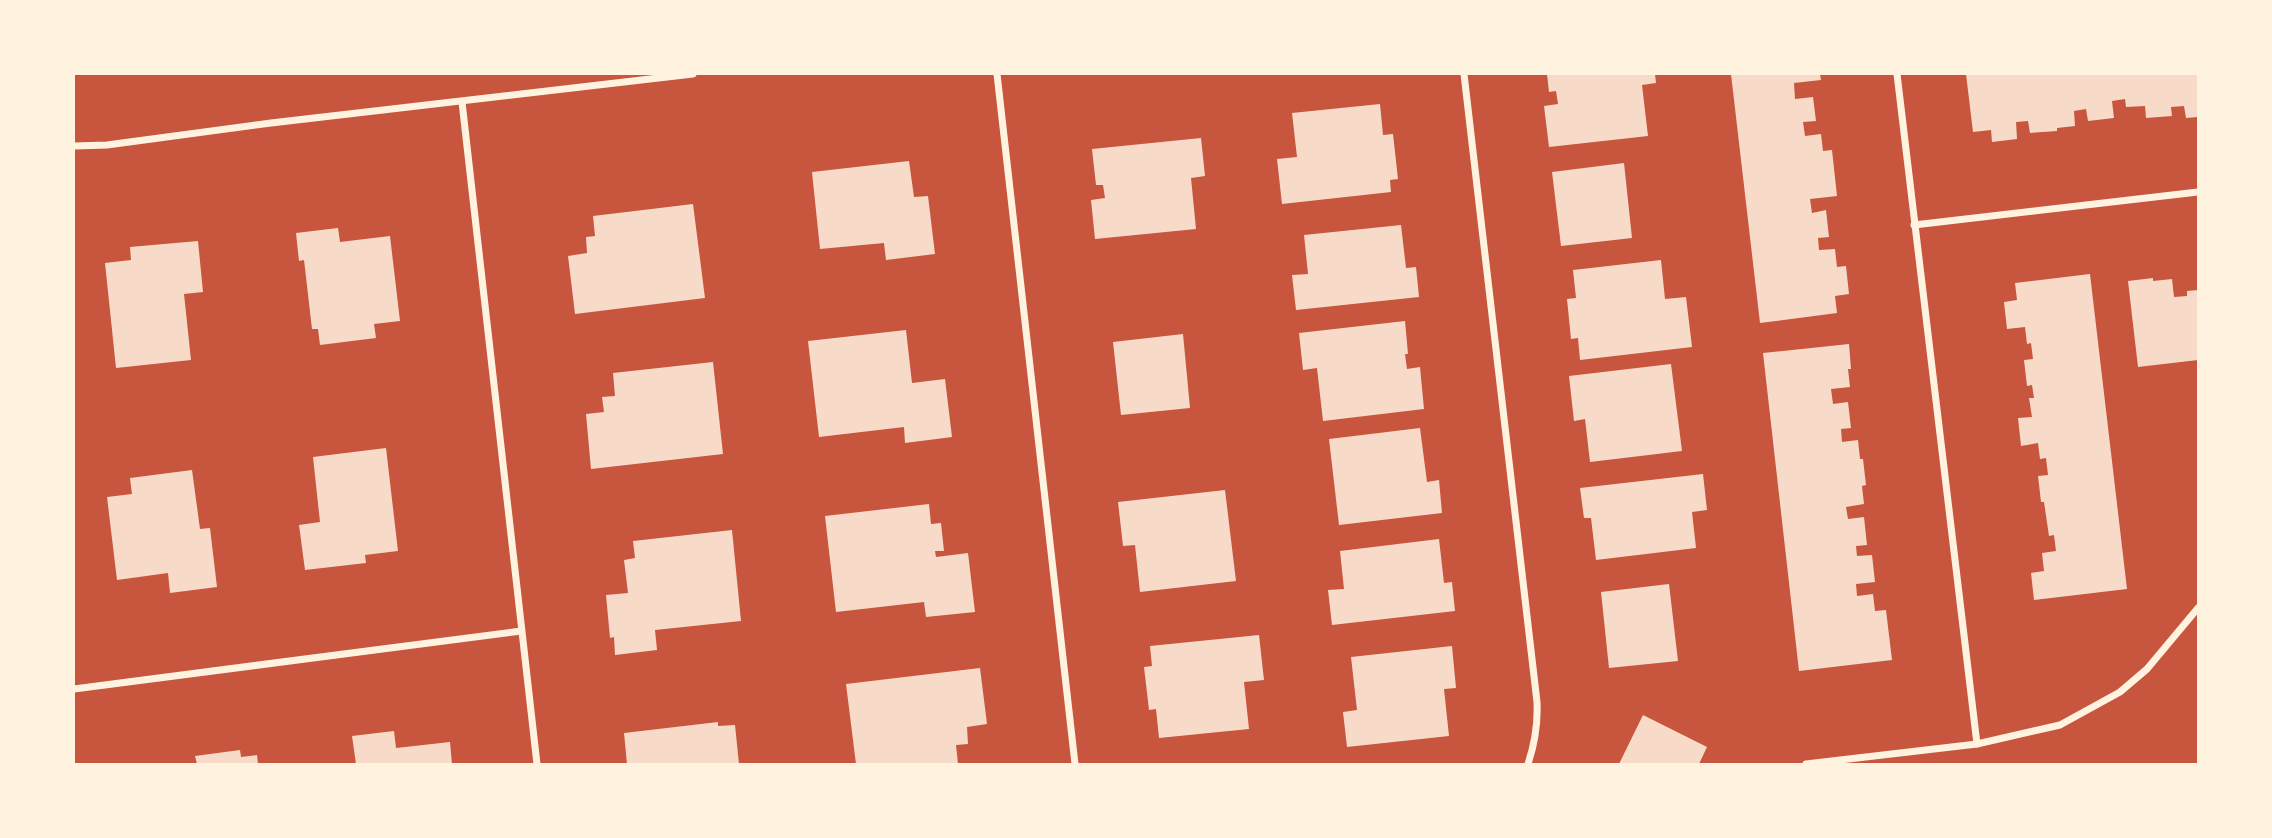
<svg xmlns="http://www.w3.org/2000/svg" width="2272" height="838" viewBox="0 0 2272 838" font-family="Cabin,sans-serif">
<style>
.building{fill:#f7dbc8}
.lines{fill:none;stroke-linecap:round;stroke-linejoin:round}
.minor{stroke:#fff3e0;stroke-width:7}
</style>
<rect width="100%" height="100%" fill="#c8553d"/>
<g class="building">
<path d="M1547,74H1655L1656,83L1642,85L1648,136L1549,147L1544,106L1558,104L1556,91L1549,92Z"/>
<path d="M1731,74H1820L1821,80L1794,83L1795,99L1813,97L1816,121L1803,122L1805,136L1821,134L1823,151L1832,150L1837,196L1810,199L1812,213L1826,210L1829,237L1818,238L1819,250L1835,249L1837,267L1846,266L1849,294L1835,296L1837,313L1760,323Z"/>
<path d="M1966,74H2198V117L2186,118L2184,106L2171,107L2172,116L2146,118L2145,106L2126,107L2125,99L2112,101L2114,118L2088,121L2086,109L2074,111L2075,126L2057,128V131L2030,133L2028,121L2016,122L2017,139L1992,142L1991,130L1973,132Z"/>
<path d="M1380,104L1383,135L1393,134L1398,179L1390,180L1391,192L1282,204L1277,159L1297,157L1292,113Z"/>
<path d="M1201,138L1205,176L1191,178L1196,229L1095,239L1091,200L1105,198L1103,185H1096L1092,149Z"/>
<path d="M909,161L914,197L928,196L935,254L886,260L884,243L820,249L812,172Z"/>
<path d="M1624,163L1632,238L1561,246L1552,172Z"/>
<path d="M693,204L705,298L575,314L568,256L587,253L586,237L595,236L593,216Z"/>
<path d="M1401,225L1406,268L1416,267L1419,297L1296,310L1292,275L1308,274L1304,235Z"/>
<path d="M338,228L340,242L390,236L400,321L374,324L376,338L320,345L318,329H312L304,260L299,261L296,233Z"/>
<path d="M198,241L203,292L184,294L191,360L116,368L105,263L131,260L130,247Z"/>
<path d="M1661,260L1665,299L1686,297L1692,347L1580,360L1578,338L1571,339L1567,299L1576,298L1573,270Z"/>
<path d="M2090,274L2127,589L2034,600L2031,573L2044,571L2042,553L2056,551L2054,535L2049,536L2044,502H2041L2038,476L2048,475L2046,458L2040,459L2038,443L2021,446L2018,418L2032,417L2029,398H2034L2032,385L2027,386L2024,360L2033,359L2031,343L2027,344L2025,327L2007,329L2004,302L2017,300L2015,283Z"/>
<path d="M2153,278V281L2172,279L2174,297L2187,296V291L2198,290V360L2138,367L2128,281Z"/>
<path d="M1405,321L1408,354H1405L1407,369L1420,367L1424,409L1323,421L1317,368L1303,370L1299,333Z"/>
<path d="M906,330L912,383L945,379L952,437L905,443L904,427L819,437L808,341Z"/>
<path d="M1183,334L1190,408L1121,415L1113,342Z"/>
<path d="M1849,344L1851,369H1848L1850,387L1831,389L1833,404L1848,402L1851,428L1841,429L1842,442L1858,440L1860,459H1863L1866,485L1862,486L1864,504L1846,507L1848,519L1864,517L1867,545L1856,546L1857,556L1872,555L1875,582L1856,584L1857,596L1873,594L1875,611L1886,610L1892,660L1799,671L1763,353Z"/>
<path d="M713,362L723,454L591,469L586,414L604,412L602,397L615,396L613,373Z"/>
<path d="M1671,364L1682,451L1590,462L1585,419L1574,421L1569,376Z"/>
<path d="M1420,428L1427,482L1439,480L1442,513L1339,525L1329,439Z"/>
<path d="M386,448L398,551L365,555L366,563L305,570L299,525L320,522L313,457Z"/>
<path d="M192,470L200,529L210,528L217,587L170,593L168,573L117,580L107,497L132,494L130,478Z"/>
<path d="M1703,474L1707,510L1692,512L1696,548L1596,560L1591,518H1584L1580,488Z"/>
<path d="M1225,490L1236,581L1140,592L1135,545L1123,546L1118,502Z"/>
<path d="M929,504L931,524L941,523L944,551H935L936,557L968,553L975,612L926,617L924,602L836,612L825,516Z"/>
<path d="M732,530L741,621L655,630L657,650L615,655L614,637L610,638L606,595L628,593L624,560L635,558L633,541Z"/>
<path d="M1439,539L1444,583L1452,582L1455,611L1332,625L1328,590L1344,589L1340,551Z"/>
<path d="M1669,584L1678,661L1609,668L1601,592Z"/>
<path d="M1259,635L1264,680L1244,682L1249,729L1159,738L1156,709L1149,710L1144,667L1152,666L1150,646Z"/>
<path d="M1452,646L1456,688L1444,689L1449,736L1347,747L1343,712L1357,710L1351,657Z"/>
<path d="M980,668L987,724L967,727L968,744L956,745L958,764H856L846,684Z"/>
<path d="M1643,715L1707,747L1699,764H1619Z"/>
<path d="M718,722V726L735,725L739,764H627L624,733Z"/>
<path d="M394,731L396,748L450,742L452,764H356L352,736Z"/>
<path d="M240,750L241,757L257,755L258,764H197L195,756Z"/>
</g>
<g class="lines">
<g class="minor">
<path d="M997,74L1075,764"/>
<path d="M1464,74L1537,702C1538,724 1535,743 1528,764"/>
<path d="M1897,74L1977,744"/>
<path d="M462,102L537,764"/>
<path d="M74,146L107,145L271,123L693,74"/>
<path d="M1914,225L2198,192"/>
<path d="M74,689L521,631"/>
<path d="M1806,764L1977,744L2060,725L2120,692L2147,669L2198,608"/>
</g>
</g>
<rect width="2272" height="838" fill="none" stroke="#fff3e0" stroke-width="150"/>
</svg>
